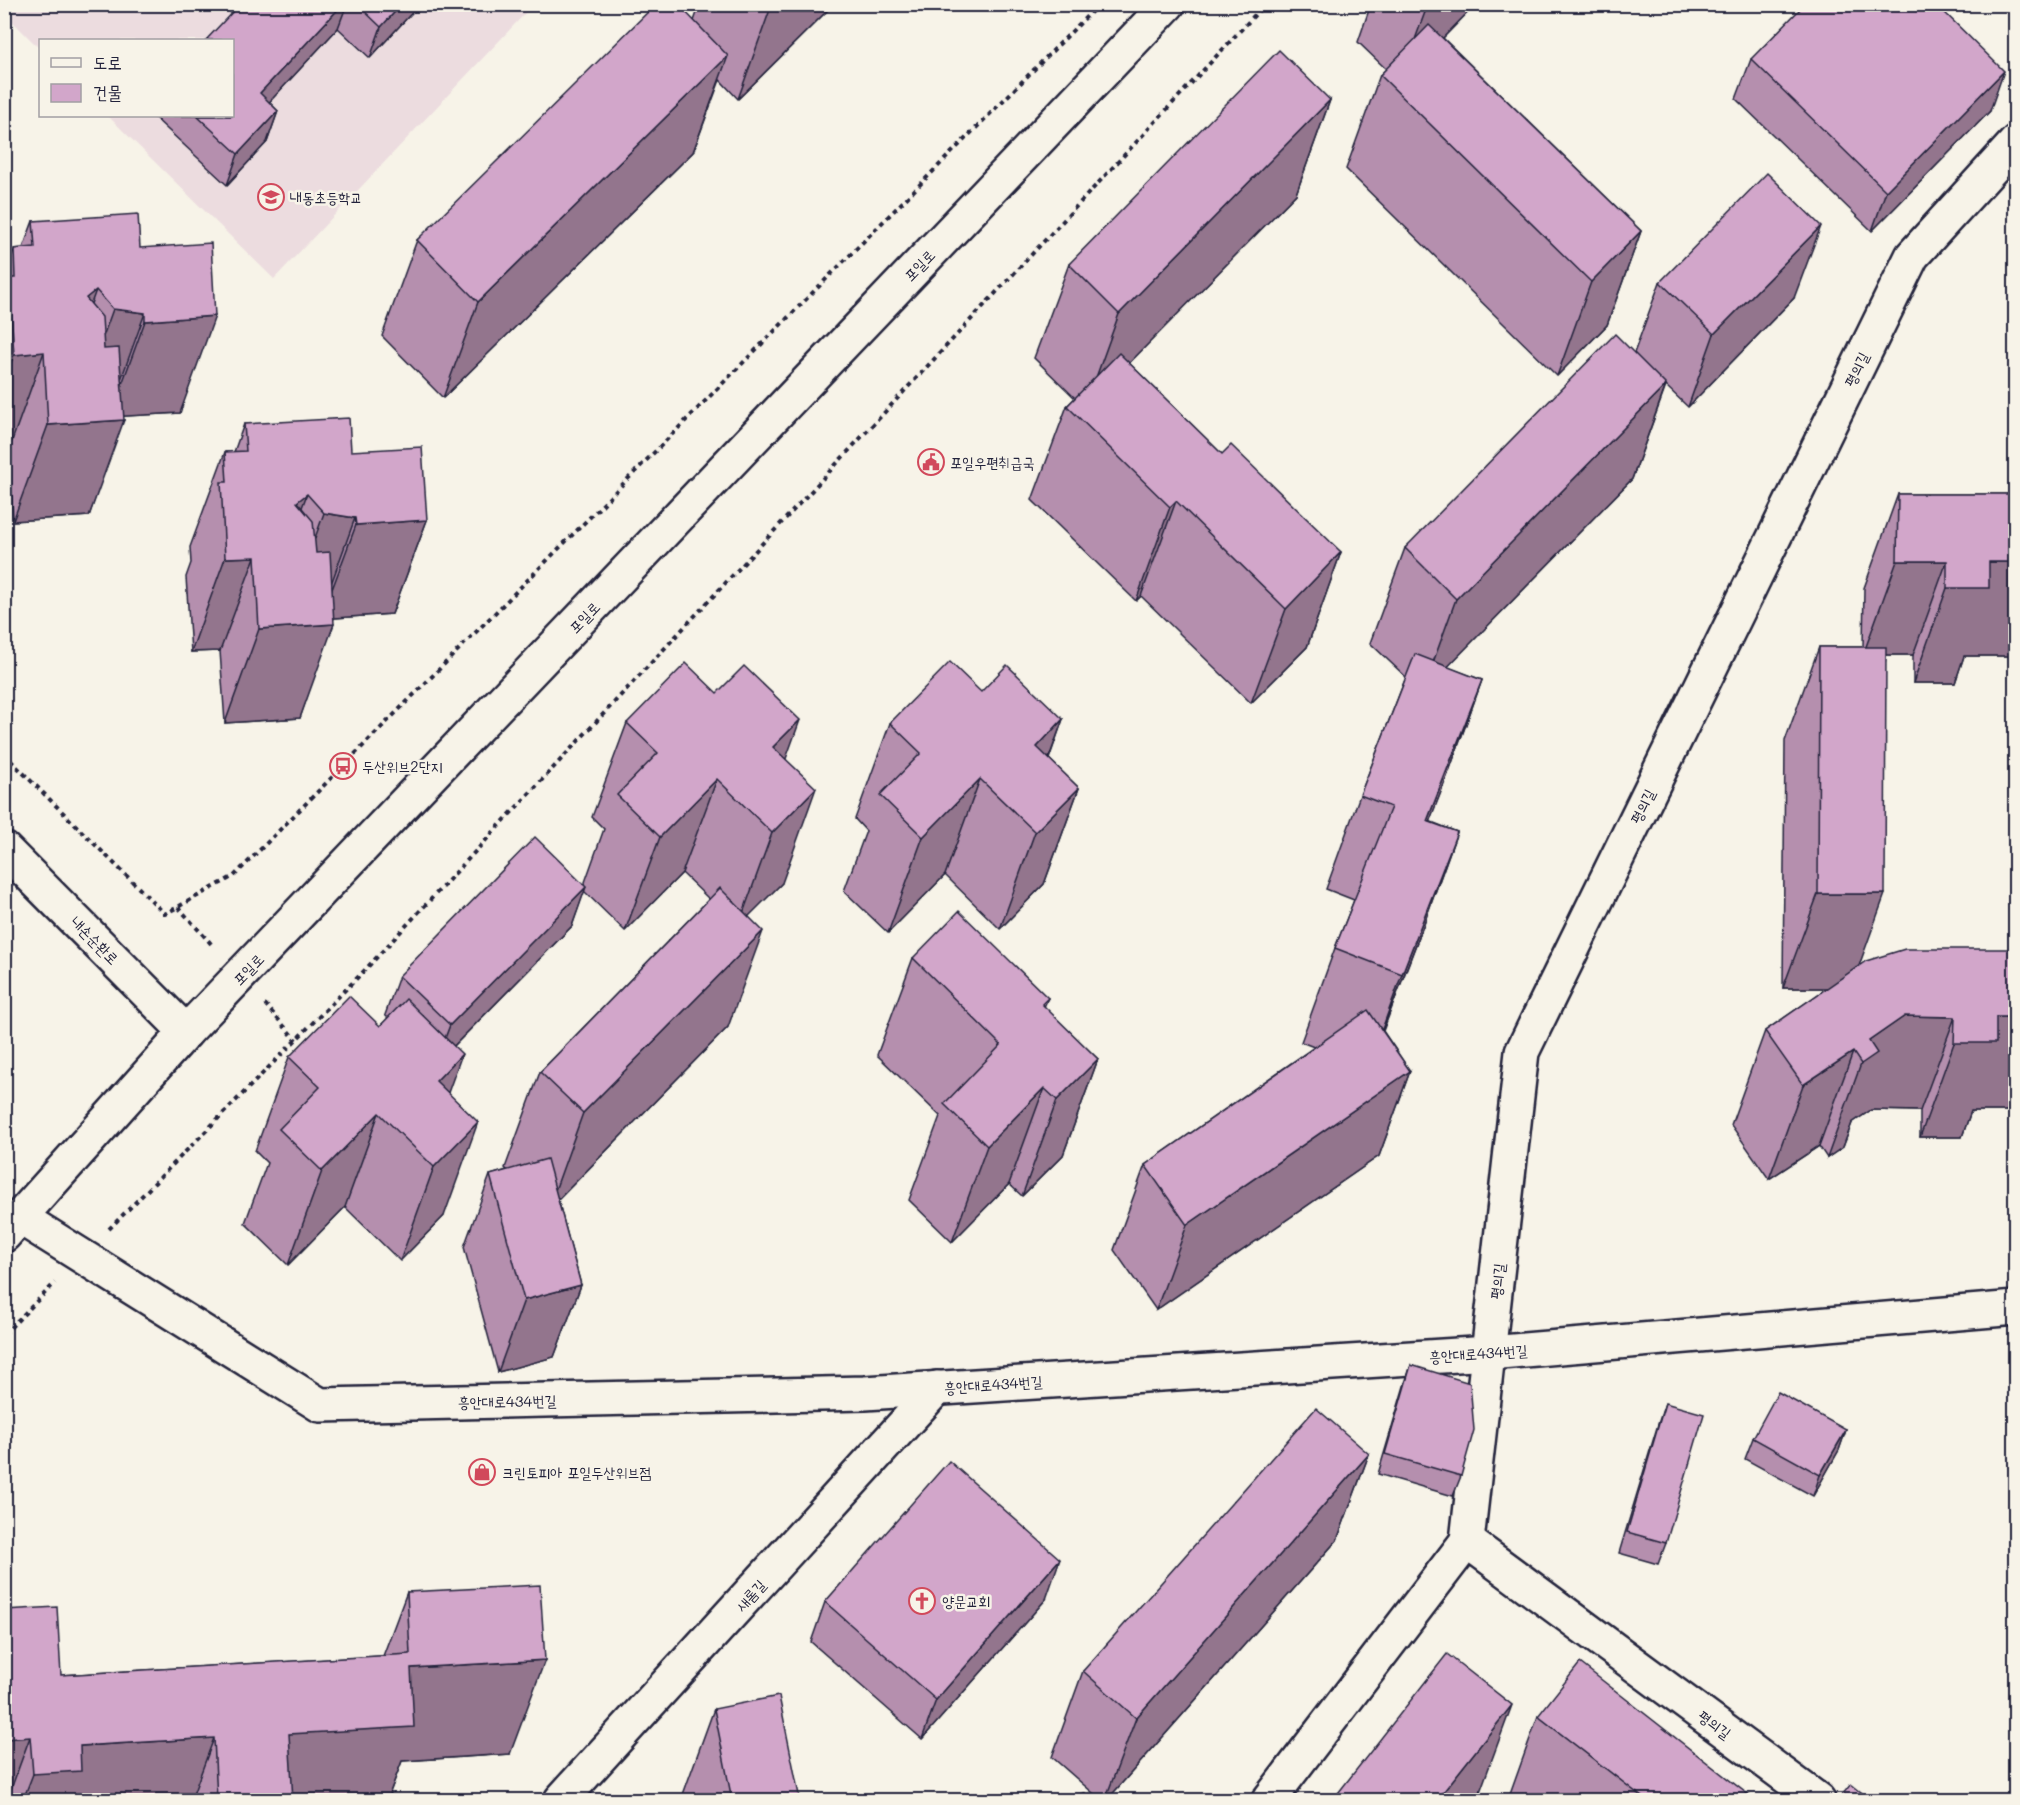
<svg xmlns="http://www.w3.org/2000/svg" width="2020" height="1805" viewBox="0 0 2020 1805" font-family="Mali,'Poor Story',sans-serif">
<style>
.built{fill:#ecdcdf}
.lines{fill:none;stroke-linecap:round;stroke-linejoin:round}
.minor-casing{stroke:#22223b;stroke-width:38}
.tertiary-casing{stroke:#22223b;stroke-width:38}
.path{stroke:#22223b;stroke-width:4;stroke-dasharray:4.5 4.5;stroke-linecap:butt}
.minor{stroke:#f7f3e8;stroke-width:33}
.tertiary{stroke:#f7f3e8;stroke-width:33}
.wall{fill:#b58fae;stroke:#22223b;stroke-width:1.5}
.shaded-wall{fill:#93748d;stroke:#22223b;stroke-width:1.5}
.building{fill:#d2a6ca;stroke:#22223b;stroke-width:1.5}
.labels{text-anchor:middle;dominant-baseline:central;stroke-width:5;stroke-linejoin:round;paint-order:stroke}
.poi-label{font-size:15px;fill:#22223b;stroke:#f7f3e8;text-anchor:start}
.street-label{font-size:15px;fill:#22223b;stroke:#f7f3e8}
</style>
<rect width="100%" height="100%" fill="#f7f3e8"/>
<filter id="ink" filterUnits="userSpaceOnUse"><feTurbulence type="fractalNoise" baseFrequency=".0167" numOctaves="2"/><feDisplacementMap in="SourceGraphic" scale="12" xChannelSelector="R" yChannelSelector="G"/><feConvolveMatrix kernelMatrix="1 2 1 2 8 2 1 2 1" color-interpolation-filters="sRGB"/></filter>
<g filter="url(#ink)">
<path class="built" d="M4,5H533L274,279L108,116H232V40H40V49L5,14Z"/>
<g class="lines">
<defs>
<g id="minor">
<path d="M21,1218L320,1405L865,1393L1489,1353L2016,1308"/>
<path d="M1467,1541L1818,1800"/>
<path d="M561,1800L937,1388"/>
<path d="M1269,1800L1467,1541L1522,1052L1912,256L2016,142"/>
</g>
<g id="tertiary">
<path d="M4,849L186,1032"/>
<path d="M4,1235L186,1032L1168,4"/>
</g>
</defs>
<use href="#minor" class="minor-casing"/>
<use href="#tertiary" class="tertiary-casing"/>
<g class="path">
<path d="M4,754L165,914L234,876L1099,4"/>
<path d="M178,907L214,947"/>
<path d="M265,1004L296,1040"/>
<path d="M109,1229L363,972L1265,4"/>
<path d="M4,1334L55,1283"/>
</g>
<use href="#minor" class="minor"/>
<use href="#tertiary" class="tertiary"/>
</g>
<g class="wall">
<path d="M240,4H420L370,58L338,28L269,102L278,111L267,142L227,185L153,116H232Z"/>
<path d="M700,4H834L738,99L720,80L693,152L443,398L382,336L417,240L694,21Z"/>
<path d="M1371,4H1476L1443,38L1641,231L1607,325L1557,376L1346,169L1380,75L1386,69L1358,42Z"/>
<path d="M1751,59L1990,111L1872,231L1736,99Z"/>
<path d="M1330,100L1296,194L1129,363L1222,454L1341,552L1307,647L1251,703L1141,596L1136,601L1032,500L1067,406L1075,398L1034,358L1069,264Z"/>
<path d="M33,221L140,248L180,413L123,416L89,516L13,521L9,449H4V275L14,249L23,248Z"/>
<path d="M1660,282L1794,298L1688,407L1666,386L1632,479L1447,667L1482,680L1448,774L1429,821L1457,832L1423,926L1383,1031L1410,1071L1379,1156L1156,1310L1114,1250L1145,1165L1314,1047L1301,1042L1335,948L1354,900L1326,889L1360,795L1406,677L1370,643L1405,548L1634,353Z"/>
<path d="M244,424L351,451L427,520L392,614L334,618L300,718L225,723L220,651L191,652L186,577L191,563L190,547L225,452H234Z"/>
<path d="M1898,494H2016V656H1964L1955,683H1913V655H1886L1859,965L2016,949V1111H1971L1962,1137H1920V1111L1871,1110L1852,1123L1843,1147L1827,1158L1819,1146L1769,1179L1731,1125L1765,1031L1827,988H1783L1785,741L1819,647H1863L1864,588Z"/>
<path d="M981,692L1063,719L1049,759L1079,788L1044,884L1000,929L945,875L888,933L844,891L866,831L855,819L890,723Z"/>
<path d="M627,723L786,760L782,883L748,916L728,1027L558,1200L581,1285L554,1357L498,1372L464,1247L490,1175L507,1170L505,1168L540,1072L709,899L682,873L625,931L584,891L572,926L454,1046L448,1093L444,1216L400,1261L345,1207L288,1265L245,1223L267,1163L255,1151L289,1057L380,1026L388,1018L385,1015L399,976L584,885L604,829L592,817Z"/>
<path d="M913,958L1048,998L1044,1007L1098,1059L1063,1155L1022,1196L1009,1184L952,1242L909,1200L940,1116L877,1055Z"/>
<path d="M1411,1365L1461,1476L1453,1496L1378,1474L1404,1386Z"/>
<path d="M1665,1403L1666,1543L1658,1564L1619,1553L1658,1424Z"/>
<path d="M1846,1430L1839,1450L1813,1496L1745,1459L1753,1438Z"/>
<path d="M1369,1454L1337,1540L1107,1800H1101L1052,1757L1083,1671Z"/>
<path d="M407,1592L510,1754L402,1761L387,1800H4V1610L61,1675L383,1656Z"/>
<path d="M1046,1599L922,1739L811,1642L825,1602Z"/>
<path d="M714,1709L800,1800H681Z"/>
<path d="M1538,1716L1755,1800H1508Z"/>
</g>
<g class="shaded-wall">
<path d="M343,4H347L338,28L249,124L260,93Z"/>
<path d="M402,4H420L370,58L381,27Z"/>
<path d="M772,4H834L738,99Z"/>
<path d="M1428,4H1476L1399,83Z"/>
<path d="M728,56L693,152L443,398L478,302Z"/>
<path d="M2004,71L1990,111L1872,231L1886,191Z"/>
<path d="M1330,100L1296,194L1085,408L1119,314Z"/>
<path d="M278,111L267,142L227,185L238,154Z"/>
<path d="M1821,226L1794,298L1688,407L1714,334Z"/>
<path d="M1641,231L1607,325L1557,376L1591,282Z"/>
<path d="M96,290L61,386L86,298Z"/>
<path d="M113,309L145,313L110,410L78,406Z"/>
<path d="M215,316L180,413L110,417L145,321Z"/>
<path d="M44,352L9,449H4V380L14,355Z"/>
<path d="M1666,385L1632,479L1422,693L1456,599Z"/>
<path d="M124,420L89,516L13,521L48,425Z"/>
<path d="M307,494L272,588L297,502Z"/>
<path d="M1176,501L1141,596L1136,601L1170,507Z"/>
<path d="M324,513L355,518L321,612L290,607Z"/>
<path d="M427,520L392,614L321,619L356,525Z"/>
<path d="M1341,552L1307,647L1251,703L1286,609Z"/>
<path d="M255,557L220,651L191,652L225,558Z"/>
<path d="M1897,561H1947L1913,655H1863Z"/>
<path d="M1989,562H2016V656H1964L1955,683H1913L1947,588Z"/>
<path d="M334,624L300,718L225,723L259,629Z"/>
<path d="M1482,680L1448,774L1393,915L1427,821Z"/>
<path d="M1063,719L1028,816L1037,747Z"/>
<path d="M800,720L766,814L773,747Z"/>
<path d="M717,779L682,873L625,931L660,837Z"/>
<path d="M980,779L945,875L888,933L923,837Z"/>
<path d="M816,788L782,883L738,927L772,833Z"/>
<path d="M1079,788L1044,884L1000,929L1035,832Z"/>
<path d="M1457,832L1423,926L1368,1068L1402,974Z"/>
<path d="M586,887L572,926L435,1065L450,1025Z"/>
<path d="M1818,894H1885L1851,988H1783Z"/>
<path d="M763,931L728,1027L548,1210L583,1113Z"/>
<path d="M1905,1016L1955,1017L1920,1111L1871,1110L1852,1123L1843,1147L1827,1158L1861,1064L1869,1041Z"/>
<path d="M1996,1017H2016V1111H1971L1962,1137H1920L1954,1043Z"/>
<path d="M1853,1052L1819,1146L1769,1179L1803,1085Z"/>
<path d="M462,1054L428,1148L436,1081Z"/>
<path d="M1098,1059L1063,1155L1022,1196L1057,1100Z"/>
<path d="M1410,1071L1379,1156L1156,1310L1187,1225Z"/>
<path d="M1044,1088L1009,1184L952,1242L987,1146Z"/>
<path d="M379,1113L345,1207L288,1265L322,1171Z"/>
<path d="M478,1122L444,1216L400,1261L434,1167Z"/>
<path d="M581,1285L554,1357L498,1372L524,1300Z"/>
<path d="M1846,1430L1839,1450L1813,1496L1820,1475Z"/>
<path d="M1369,1454L1337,1540L1107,1800H1105L1136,1718Z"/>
<path d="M1060,1559L1046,1599L922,1739L936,1700Z"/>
<path d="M545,1660L510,1754L402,1761L387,1800H265L289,1734L411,1668Z"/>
<path d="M1512,1705L1477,1800H1437Z"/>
<path d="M30,1737L7,1800H4V1739Z"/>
<path d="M214,1738L191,1800H23L33,1774L80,1746Z"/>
</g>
<g class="building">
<path d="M240,4H343L260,93L278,111L238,154L197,116H232V40H206Z"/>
<path d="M357,4H402L381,27Z"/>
<path d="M656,4H678L728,56L478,302L417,240Z"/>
<path d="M1805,4H1936L2004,71L1886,191L1751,59Z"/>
<path d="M1429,25L1641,231L1591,282L1380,75Z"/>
<path d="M1279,50L1330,100L1119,314L1069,264Z"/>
<path d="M1767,173L1821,226L1714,334L1660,282Z"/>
<path d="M138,214L140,248L211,243L215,316L145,321V313L113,309L96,290L86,298L102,317L104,349L119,348L124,420L48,425L44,352L14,355L9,278H15L14,249L35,247L33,221Z"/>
<path d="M1615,334L1666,385L1456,599L1405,548Z"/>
<path d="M1119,353L1222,454L1231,445L1341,552L1286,609L1176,501L1170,507L1067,406Z"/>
<path d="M349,418L351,451L422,447L427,520L356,525L355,518L324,513L307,494L297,502L313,521L316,553L330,552L334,624L259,629L255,557L225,558L221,482H227L225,452L246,451L244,424Z"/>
<path d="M1898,494H2016V562H1989V588H1947V561H1897Z"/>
<path d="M1819,647H1886L1885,894H1818Z"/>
<path d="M1415,654L1482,680L1427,821L1457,832L1402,974L1335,948L1391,807L1360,795Z"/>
<path d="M950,662L981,692L1007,665L1063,719L1037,747L1079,788L1035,832L980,779L923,837L880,795L921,753L890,723Z"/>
<path d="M686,663L717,693L744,666L800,720L773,747L816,788L772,833L717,779L660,837L617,795L658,753L627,723Z"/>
<path d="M535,837L586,887L450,1025L399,976Z"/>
<path d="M720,888L763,931L583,1113L540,1072Z"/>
<path d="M959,911L1048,998L1042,1004L1098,1059L1057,1100L1044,1088L987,1146L944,1104L1001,1045L913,958Z"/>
<path d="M1905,949H2016V1017H1996V1043H1954L1955,1017L1905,1016L1869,1041L1877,1053L1861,1064L1853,1052L1803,1085L1765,1031L1866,961Z"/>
<path d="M349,996L380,1026L406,999L462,1054L436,1081L478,1122L434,1167L379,1113L322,1171L279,1129L320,1087L289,1057Z"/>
<path d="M1368,1010L1410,1071L1187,1225L1145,1165Z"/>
<path d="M547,1159L581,1285L524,1300L490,1175Z"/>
<path d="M1411,1365L1470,1383L1474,1430L1461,1476L1385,1454Z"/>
<path d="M1778,1392L1846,1430L1820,1475L1753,1438Z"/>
<path d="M1665,1403L1704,1414L1666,1543L1627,1532Z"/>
<path d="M1316,1408L1369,1454L1136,1718L1083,1671Z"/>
<path d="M949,1461L1060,1559L936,1700L825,1602Z"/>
<path d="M540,1585L545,1660L411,1668L414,1727L289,1734L293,1800H217L214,1738L80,1746L81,1771L33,1774L30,1737L4,1739V1610L57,1607L61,1675L410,1654L407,1592Z"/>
<path d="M1447,1654L1512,1705L1437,1800H1341L1335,1797Z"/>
<path d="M1580,1663L1755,1800H1646L1538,1716Z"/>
<path d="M779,1696L800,1800H732L714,1709Z"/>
<path d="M1851,1784L1871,1800H1838Z"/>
<path d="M1085,1793L1086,1800H1046Z"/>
</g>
</g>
<defs>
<symbol id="school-ring" viewBox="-11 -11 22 22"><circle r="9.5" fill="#f7f3e8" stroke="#d1495b" stroke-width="1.5"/><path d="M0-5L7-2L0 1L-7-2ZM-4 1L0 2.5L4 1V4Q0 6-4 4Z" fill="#d1495b"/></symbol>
<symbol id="civic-ring" viewBox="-11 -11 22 22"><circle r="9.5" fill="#f7f3e8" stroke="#d1495b" stroke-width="1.5"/><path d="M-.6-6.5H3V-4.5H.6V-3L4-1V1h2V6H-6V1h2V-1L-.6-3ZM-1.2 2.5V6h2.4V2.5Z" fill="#d1495b"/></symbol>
<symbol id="bus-ring" viewBox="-11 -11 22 22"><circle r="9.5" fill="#f7f3e8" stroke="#d1495b" stroke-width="1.5"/><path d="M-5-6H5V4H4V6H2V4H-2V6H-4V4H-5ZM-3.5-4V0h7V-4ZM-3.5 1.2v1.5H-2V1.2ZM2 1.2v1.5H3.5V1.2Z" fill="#d1495b"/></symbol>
<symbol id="shop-ring" viewBox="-11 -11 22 22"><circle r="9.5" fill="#f7f3e8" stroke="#d1495b" stroke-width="1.5"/><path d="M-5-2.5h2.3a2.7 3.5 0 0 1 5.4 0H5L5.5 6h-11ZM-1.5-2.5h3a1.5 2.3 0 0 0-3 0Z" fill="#d1495b"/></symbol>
<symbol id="church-ring" viewBox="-11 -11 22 22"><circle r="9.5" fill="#f7f3e8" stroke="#d1495b" stroke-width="1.5"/><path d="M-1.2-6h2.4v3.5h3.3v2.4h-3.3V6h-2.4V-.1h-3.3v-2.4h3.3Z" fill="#d1495b"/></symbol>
</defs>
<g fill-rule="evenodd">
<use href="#school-ring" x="256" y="182" width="30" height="30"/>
<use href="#civic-ring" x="916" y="447" width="30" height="30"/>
<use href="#bus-ring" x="328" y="751" width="30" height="30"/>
<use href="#shop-ring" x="467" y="1457" width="30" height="30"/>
<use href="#church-ring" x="907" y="1586" width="30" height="30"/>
</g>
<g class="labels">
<g class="poi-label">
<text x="290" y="197">내동초등학교</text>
<text x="950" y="462">포일우편취급국</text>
<text x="362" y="766">두산위브2단지</text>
<text x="502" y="1472">크린토피아 포일두산위브점</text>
<text x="942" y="1601">양문교회</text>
</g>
<g class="street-label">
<text transform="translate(919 265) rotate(-46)">포일로</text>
<text transform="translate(1856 369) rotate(-64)">평의길</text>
<text transform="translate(584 617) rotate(-46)">포일로</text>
<text transform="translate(1642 806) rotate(-64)">평의길</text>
<text transform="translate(95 940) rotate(45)">내손순환로</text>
<text transform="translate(248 969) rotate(-46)">포일로</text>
<text transform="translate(1497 1281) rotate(-84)">평의길</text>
<text transform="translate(1478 1353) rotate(-4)">흥안대로434번길</text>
<text transform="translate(993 1384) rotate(-4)">흥안대로434번길</text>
<text transform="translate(507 1401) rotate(-1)">흥안대로434번길</text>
<text transform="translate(750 1595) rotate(-48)">새롬길</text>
<text transform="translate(1715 1724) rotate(36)">평의길</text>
</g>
</g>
<rect width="2020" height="1805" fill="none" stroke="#f7f3e8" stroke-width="24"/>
<rect x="12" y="12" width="1996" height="1781" fill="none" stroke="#22223b" stroke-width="2" filter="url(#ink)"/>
<rect x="39" y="39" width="195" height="78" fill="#f7f3e8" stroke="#a29fa3" stroke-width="1.5"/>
<rect x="51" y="58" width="30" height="9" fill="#f7f3e8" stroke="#a29fa3" stroke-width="1.5"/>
<text x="93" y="69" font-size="18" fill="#22223b">도로</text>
<rect x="51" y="84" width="30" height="18" fill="#d2a6ca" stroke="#a29fa3" stroke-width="1.5"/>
<text x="93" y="99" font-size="18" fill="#22223b">건물</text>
</svg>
